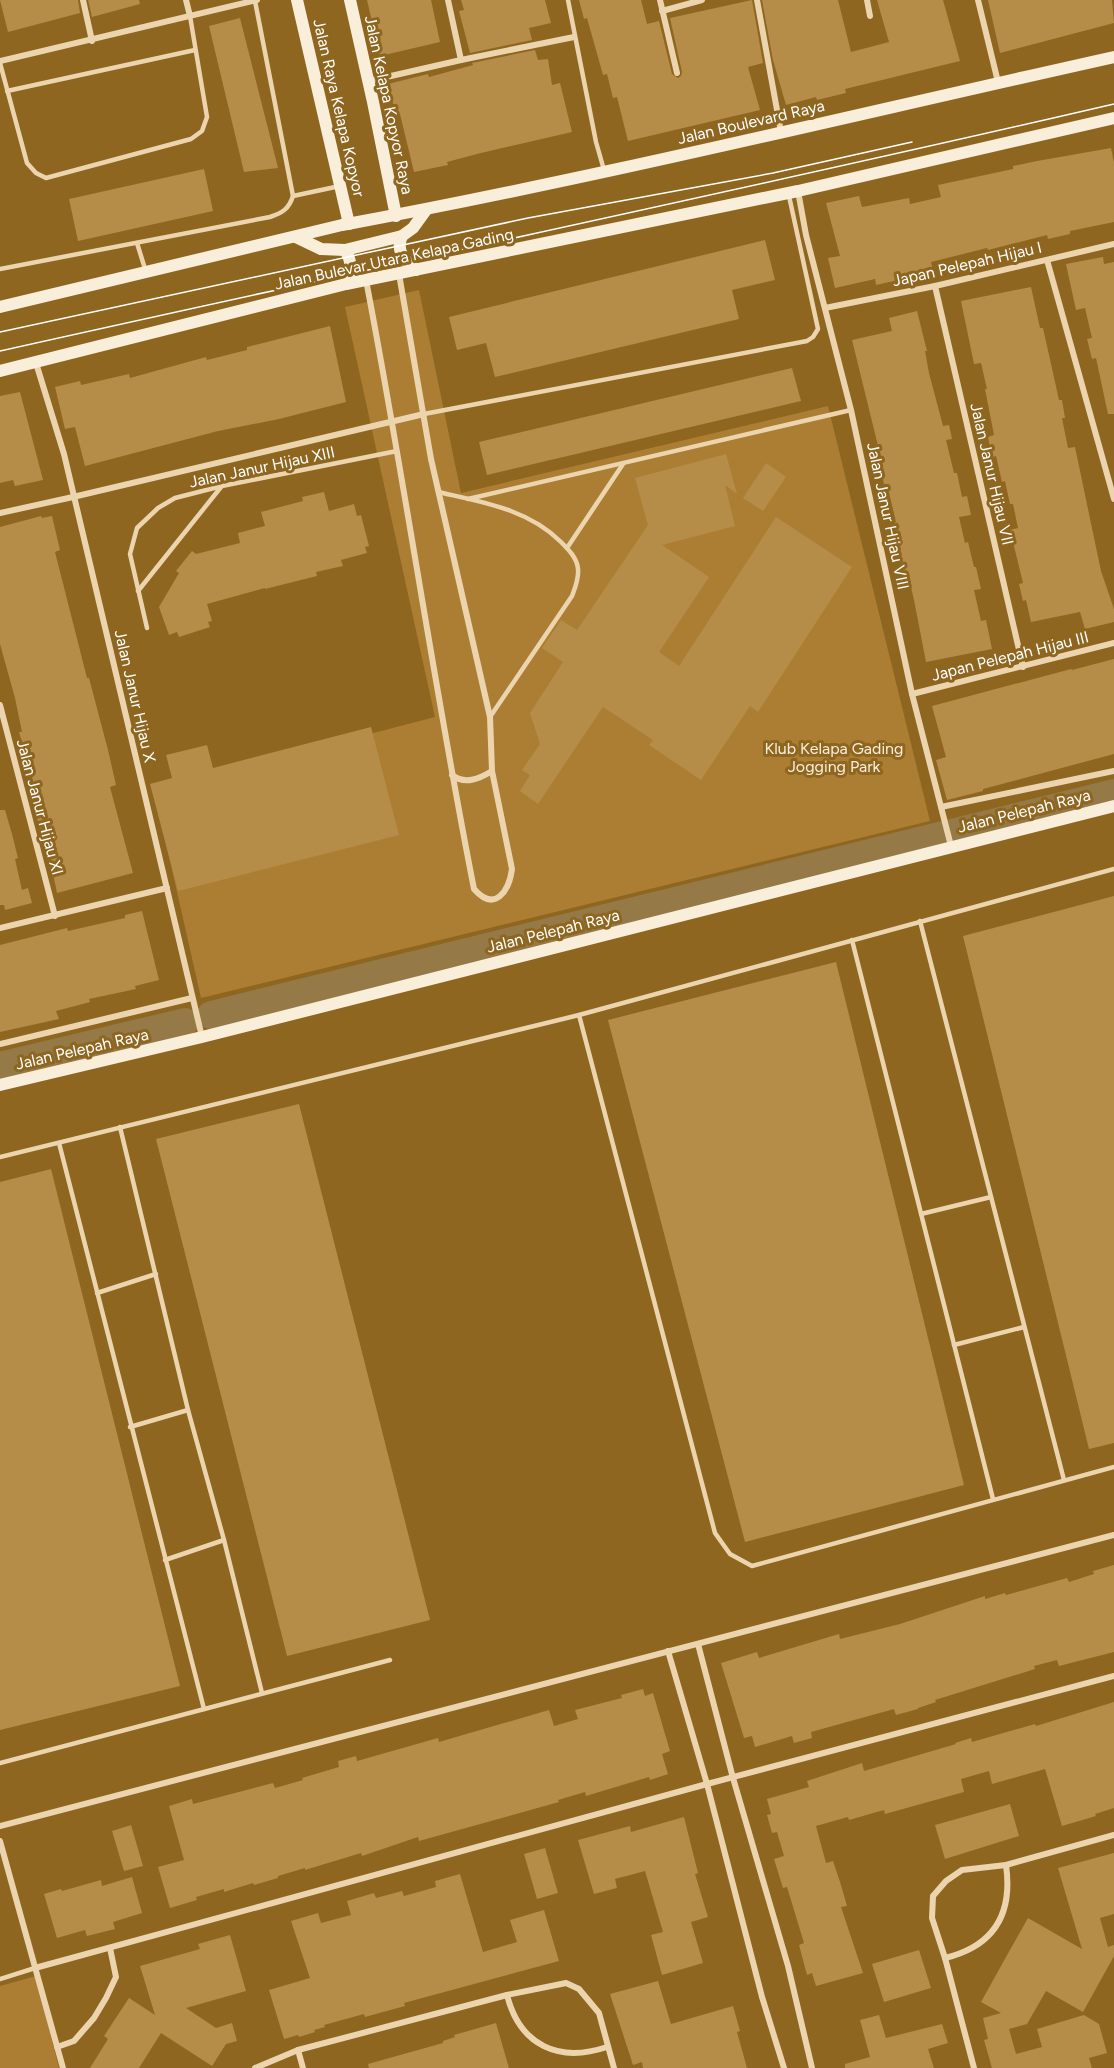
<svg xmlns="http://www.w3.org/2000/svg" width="1114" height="2068" viewBox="0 0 1114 2068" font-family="Figtree,sans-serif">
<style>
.green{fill:#ab7e33}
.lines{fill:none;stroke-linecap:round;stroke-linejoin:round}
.river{stroke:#957946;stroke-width:28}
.building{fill:#b58d48}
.lane{stroke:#ecd5ae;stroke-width:4.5}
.street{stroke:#ecd5ae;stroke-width:6}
.secondary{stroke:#f9eeda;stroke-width:12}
.tram{stroke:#fff;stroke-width:1.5}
.labels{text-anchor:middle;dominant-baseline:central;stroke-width:6;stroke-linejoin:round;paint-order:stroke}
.street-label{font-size:16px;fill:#fff;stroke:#8e661f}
.park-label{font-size:16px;fill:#faefdc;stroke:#8e661f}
</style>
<rect width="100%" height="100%" fill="#8e661f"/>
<g class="green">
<path d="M419,290L461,493L828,406L930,821L201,998L154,790L435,717L345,307Z"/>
<path d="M36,1976L59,2068H0V1986Z"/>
</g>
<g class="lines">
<g class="river">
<path d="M211,1015L1114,793"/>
<path d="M0,1066L185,1022"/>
</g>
</g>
<g class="building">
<path d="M0,0H78L80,13L8,32Z"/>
<path d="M88,0H139L140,4L92,17Z"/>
<path d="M367,0H431L440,42L380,56Z"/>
<path d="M461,0H545L551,23L529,28L532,40L470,53L459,11L464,10Z"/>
<path d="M579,0H641L647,24L659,21L672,74L678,78L681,76L682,72L670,18L752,0L763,63L748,67L760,110L628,141L617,97L613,98L607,74L603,75L587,18L584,19Z"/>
<path d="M762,0H838L851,52L889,42L877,0H943L960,61L845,89L846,93L817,100L816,97L786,105L773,60Z"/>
<path d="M988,0H1112L1114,23L1000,53Z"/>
<path d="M240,18L278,168L244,172L209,26Z"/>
<path d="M535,50L538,60L548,59L552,85L560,83L572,132L481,153L447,162L448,165L414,172L400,114L396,115L388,84L428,74L429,77L473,65L472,63Z"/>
<path d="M1111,148L1114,163V222L1070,231V234L1048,239L1047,235L988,250L987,248L931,262L933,270L903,276V279L876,285L875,279L835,288L828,258L840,256L826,203L859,196L862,207L909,198L910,204L941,197L938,185L1013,169V166L1037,161Z"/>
<path d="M204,169L213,211L78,241L69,199Z"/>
<path d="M765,240L775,280L732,290L739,319L495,377L486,343L457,350L449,317Z"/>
<path d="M1103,257L1104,264L1114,262V414H1108L1096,358L1092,359L1087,339L1092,338L1085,308L1076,310L1066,264Z"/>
<path d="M1031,287L1040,328H1043L1059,400H1062L1065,418H1062L1068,448L1075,447L1101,571L1114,609V622L1085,629L1080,612L1031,622L1026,600L1023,601L1019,584L1023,583L1010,530L1018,528L1013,504H1010L1005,481L1002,482L996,456L992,457L988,437L994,435L985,389H987L981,363L974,364L961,301Z"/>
<path d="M917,311L927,351H925L929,373L943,426L949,425L952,439L946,440L954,473H957L962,497L967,496L971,515L959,517L965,543L968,542L974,567H976L981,589L974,590L981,621L986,620L992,649L926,662L914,600L907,570L903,571L898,551L901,550L894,523L896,522L887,484H884L879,462H882L852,340L892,331L889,318Z"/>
<path d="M330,326L346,402L279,419L218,431L85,466L75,427L65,429L55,387L80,381L81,385L129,374L130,378L206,357L207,360L247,350V347Z"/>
<path d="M792,368L801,401L487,475L479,442Z"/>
<path d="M20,392L43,480L15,486L13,480L0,483V396Z"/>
<path d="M726,454L737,494L725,485L735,526L662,545L709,577L659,652L679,666L776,517L852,567L758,712L750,706L701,780L649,745L653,740L603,707L538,804L520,791L530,775L522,770L540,744L530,713L563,662L542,648L561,620L577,630L648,525L635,478Z"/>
<path d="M766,463L786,477L763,511L743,498Z"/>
<path d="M324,492L329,511L354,504L357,516L361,515L369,546L365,547L367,553L341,560L343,566L316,572L317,576L265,589V588L207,604L212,621L208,622L210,627L179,637L177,632L169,635L159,607L179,573L176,571L192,551L196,554L240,543L238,533L265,526L261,512L303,501L302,497Z"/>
<path d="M41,516L42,518L52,516L60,550L55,552L87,678H89L108,750L116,785L110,787L133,873L57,893L47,844H46L43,833H41L37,818L43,816L19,732H22L15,698L0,644V527Z"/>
<path d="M1114,659V754L983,789V791L947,800L936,760L946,757L932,706L1071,669L1072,670Z"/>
<path d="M371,727L399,835L178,891L150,784L172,778L166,755L207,745L213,768Z"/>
<path d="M0,810H5L12,834L18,858L15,859L22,890L28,888L32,903L5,910L4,905H0Z"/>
<path d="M1114,896V1443L1089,1449L963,936Z"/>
<path d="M142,911L159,980L135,986L136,989L89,999L90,1002L56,1011L59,1019L0,1032V945L67,928L68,931L125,918V915Z"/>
<path d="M836,962L964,1485L745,1542L608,1020Z"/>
<path d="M299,1104L430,1620L287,1656L156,1139Z"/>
<path d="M51,1169L180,1686L0,1730V1182Z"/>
<path d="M1114,1565V1652L1059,1666L1057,1660L1034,1666L1035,1669L935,1700L936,1702L918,1708V1709L896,1715L894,1709L811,1732L812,1738L794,1743L792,1736L755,1747L752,1736L744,1738L721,1663L757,1652L759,1658L839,1634L840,1639L900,1624L985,1596V1599L1005,1593L1006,1595L1067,1578L1069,1582L1094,1574L1093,1571Z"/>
<path d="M643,1689L645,1696L653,1693L670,1751L662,1754L668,1774L650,1780L649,1777L586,1796L585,1792L558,1800L559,1802L419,1841L418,1837L362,1856L361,1853L305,1870V1868L278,1876V1878L254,1885L253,1883L224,1892V1889L196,1897L197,1900L170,1908L158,1867L184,1860L169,1806L192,1799L193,1804L273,1783L275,1788L303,1780L302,1778L339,1767L338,1761L356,1756L357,1761L438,1738L439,1742L549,1710L554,1726L578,1719L575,1710L622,1698L621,1695Z"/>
<path d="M1114,1702V1808L1095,1814L1096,1816L1062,1826L1045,1769L992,1784L989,1771L961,1779L964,1792L885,1814L884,1810L849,1820L848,1817L816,1826L826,1863L833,1861L841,1885L847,1906L841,1907L863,1973L816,1986L812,1973L807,1975L799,1945L804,1943L787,1887L783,1888L774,1859L784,1856L777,1832L772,1833L767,1815L771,1814L767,1799L809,1787L807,1781L862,1763L864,1771L956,1744L955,1743L971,1738L972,1742L1035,1724L1036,1726Z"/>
<path d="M1010,1804L1019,1836L945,1859L935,1825Z"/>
<path d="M684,1817L698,1873L695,1874L708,1917L691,1922L703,1963L662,1975L651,1935L663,1932L645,1871L615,1879L617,1888L594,1894L578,1840L630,1826L631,1832Z"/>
<path d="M131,1825L143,1866L124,1871L112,1831Z"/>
<path d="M545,1848L558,1893L537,1899L524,1854Z"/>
<path d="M1114,1853V1914L1100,1918L1108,1947L1114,1945V1956L1083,2012L1046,1991L1027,2024L1009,2029L1016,2054L1042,2047L1037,2029L1084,2015L1099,2024L1107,2053L1089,2058L1092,2068H992L984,2040L988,2039L983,2018L1001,2013L981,2002L1006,1957L1028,1918L1082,1949L1058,1868Z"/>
<path d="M460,1874L483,1952L517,1942L510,1920L544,1910L559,1961L404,2003L405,2006L365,2017L364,2014L324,2025L325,2027L314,2030L315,2032L299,2037L298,2035L284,2039L269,1990L310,1978L291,1921L318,1913L321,1923L351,1915L347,1901L374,1893L376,1898L402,1891L404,1896L436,1887L435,1881Z"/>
<path d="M132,1877L142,1913L113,1922L115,1929L87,1936L85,1930L57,1938L44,1894L61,1889L62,1891L101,1880L102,1886Z"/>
<path d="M230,1935L246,1991L186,2008L216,2028L232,2023L237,2041L226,2044L212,2066L161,2033L139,2068H90L108,2039L104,2036L129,1998L155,2015L140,1966L200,1949L198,1944Z"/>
<path d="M919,1950L931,1988L884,2002L872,1964Z"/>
<path d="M658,1981L671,2024L733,2006L740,2031L737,2032L747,2068H643L642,2062L633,2065L610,1994Z"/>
<path d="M879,2015L886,2038L942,2024L948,2043L928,2049L934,2068H845V2064L870,2057L860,2020Z"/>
<path d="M496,2023L509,2068H369L368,2064L443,2043V2041L455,2037L454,2035Z"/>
</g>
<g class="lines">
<g class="lane">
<path d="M568,0L596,142L604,170"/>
<path d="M0,63L27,163L36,173L46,178L191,139L202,131L207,117L190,16"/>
<path d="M7,91L195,50"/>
<path d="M293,196L340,186"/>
<path d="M137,243L146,272"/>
<path d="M0,269L270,217C282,213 289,209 293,196L255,1"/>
<path d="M424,414L807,341L813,337L818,329L789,196"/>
<path d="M438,492C482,502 528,509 561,542C569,550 577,558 578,569C579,579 575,588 572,596L490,717"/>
<path d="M468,499L851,410"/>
<path d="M567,548L623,464"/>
<path d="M138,591L221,487"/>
<path d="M147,628L130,554L137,528L158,508L175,498L222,486L397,451"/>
<path d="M920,921L1064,1480"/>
<path d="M852,940L993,1499"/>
<path d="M579,1015L715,1533L730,1554L752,1566L1114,1467"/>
<path d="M120,1127L188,1410L224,1540L262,1693"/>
<path d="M59,1143L204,1709"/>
<path d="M0,1157L579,1015L1114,869"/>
<path d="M921,1214L991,1197"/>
<path d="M97,1293L156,1274"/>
<path d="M954,1345L1024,1327"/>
<path d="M130,1427L188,1410"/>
<path d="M165,1560L224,1540"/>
<path d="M0,1763L390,1660"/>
<path d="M0,1979L35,1968"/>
</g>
<g class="street">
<path d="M83,0L92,41"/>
<path d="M186,0L190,16"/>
<path d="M448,0L461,60"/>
<path d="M660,0L677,73"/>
<path d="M757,0L781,132"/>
<path d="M867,0L870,16"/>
<path d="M978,0L998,82"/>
<path d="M662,11L702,0"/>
<path d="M0,61L257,0"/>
<path d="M369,81L461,60L574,37"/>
<path d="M798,191L806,235L851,410L912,694L951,846"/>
<path d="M1047,260L1114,499"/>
<path d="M366,280C405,483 434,687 474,889C495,913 509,891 512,869L492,771L490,717L431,459L399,274"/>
<path d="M935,286L1023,667"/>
<path d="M825,308L935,286L1114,244"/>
<path d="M36,363L64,454L202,1037"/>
<path d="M0,513L73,497L424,414"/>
<path d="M912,694L1114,643"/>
<path d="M0,705L55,916"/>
<path d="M452,775C465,785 479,779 492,771"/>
<path d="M941,807L1114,771"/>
<path d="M0,928L167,888"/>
<path d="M0,1044L192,998"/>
<path d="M698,1644L733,1778L788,1966L812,2068"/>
<path d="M668,1651L707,1784L762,1997L784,2068"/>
<path d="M0,1826L1114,1535"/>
<path d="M0,1841L63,2068"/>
<path d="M945,1958C994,1946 1013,1914 1006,1865"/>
<path d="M35,1968L707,1784L1114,1676"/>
<path d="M507,1995C520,2046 559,2063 607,2047"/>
<path d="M57,2047L74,2041L94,2018L106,1998L116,1977L110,1948"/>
<path d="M298,2050L303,2068"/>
<path d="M255,2068L298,2050L507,1995L566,1983L579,1989L599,2013L614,2068"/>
<path d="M974,2068L945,1958L932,1918L933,1896L946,1881L962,1870L1006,1865L1114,1835"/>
</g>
<g class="secondary">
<path d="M297,0L349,224"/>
<path d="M350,0L373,102L396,216"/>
<path d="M402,236C395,251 405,261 416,270"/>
<path d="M296,237L321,249L345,250L402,236L413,228L426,210"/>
<path d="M345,250C353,262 351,272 346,284"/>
<path d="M0,307L342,225C601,177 857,114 1114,57"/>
<path d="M0,371L346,284L798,191L1114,118"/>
<path d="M0,1085L202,1037L1114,806"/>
</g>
<g class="tram">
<path d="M0,332L528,218L773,173L912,142"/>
<path d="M0,351C371,268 744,190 1114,104"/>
</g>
</g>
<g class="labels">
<g class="street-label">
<text transform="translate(389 105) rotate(78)">Jalan Kelapa Kopyor Raya</text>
<text transform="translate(339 108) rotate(77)">Jalan Raya Kelapa Kopyor</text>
<text transform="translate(751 122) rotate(-13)">Jalan Boulevard Raya</text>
<text transform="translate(394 259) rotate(-12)">Jalan Bulevar Utara Kelapa Gading</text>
<text transform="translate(967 264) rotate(-13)">Japan Pelepah Hijau I</text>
<text transform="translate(262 467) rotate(-12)">Jalan Janur Hijau XIII</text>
<text transform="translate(992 474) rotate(77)">Jalan Janur Hijau VII</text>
<text transform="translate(888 516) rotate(78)">Jalan Janur Hijau VIII</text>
<text transform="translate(1010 656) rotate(-14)">Japan Pelepah Hijau III</text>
<text transform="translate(135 696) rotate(77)">Jalan Janur Hijau X</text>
<text transform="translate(40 807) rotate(75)">Jalan Janur Hijau XI</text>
<text transform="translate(1024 811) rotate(-14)">Jalan Pelepah Raya</text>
<text transform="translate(553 931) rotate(-14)">Jalan Pelepah Raya</text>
<text transform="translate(82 1049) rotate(-13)">Jalan Pelepah Raya</text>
</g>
<g class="park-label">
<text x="834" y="748">Klub Kelapa Gading<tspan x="834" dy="18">Jogging Park</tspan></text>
</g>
</g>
</svg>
